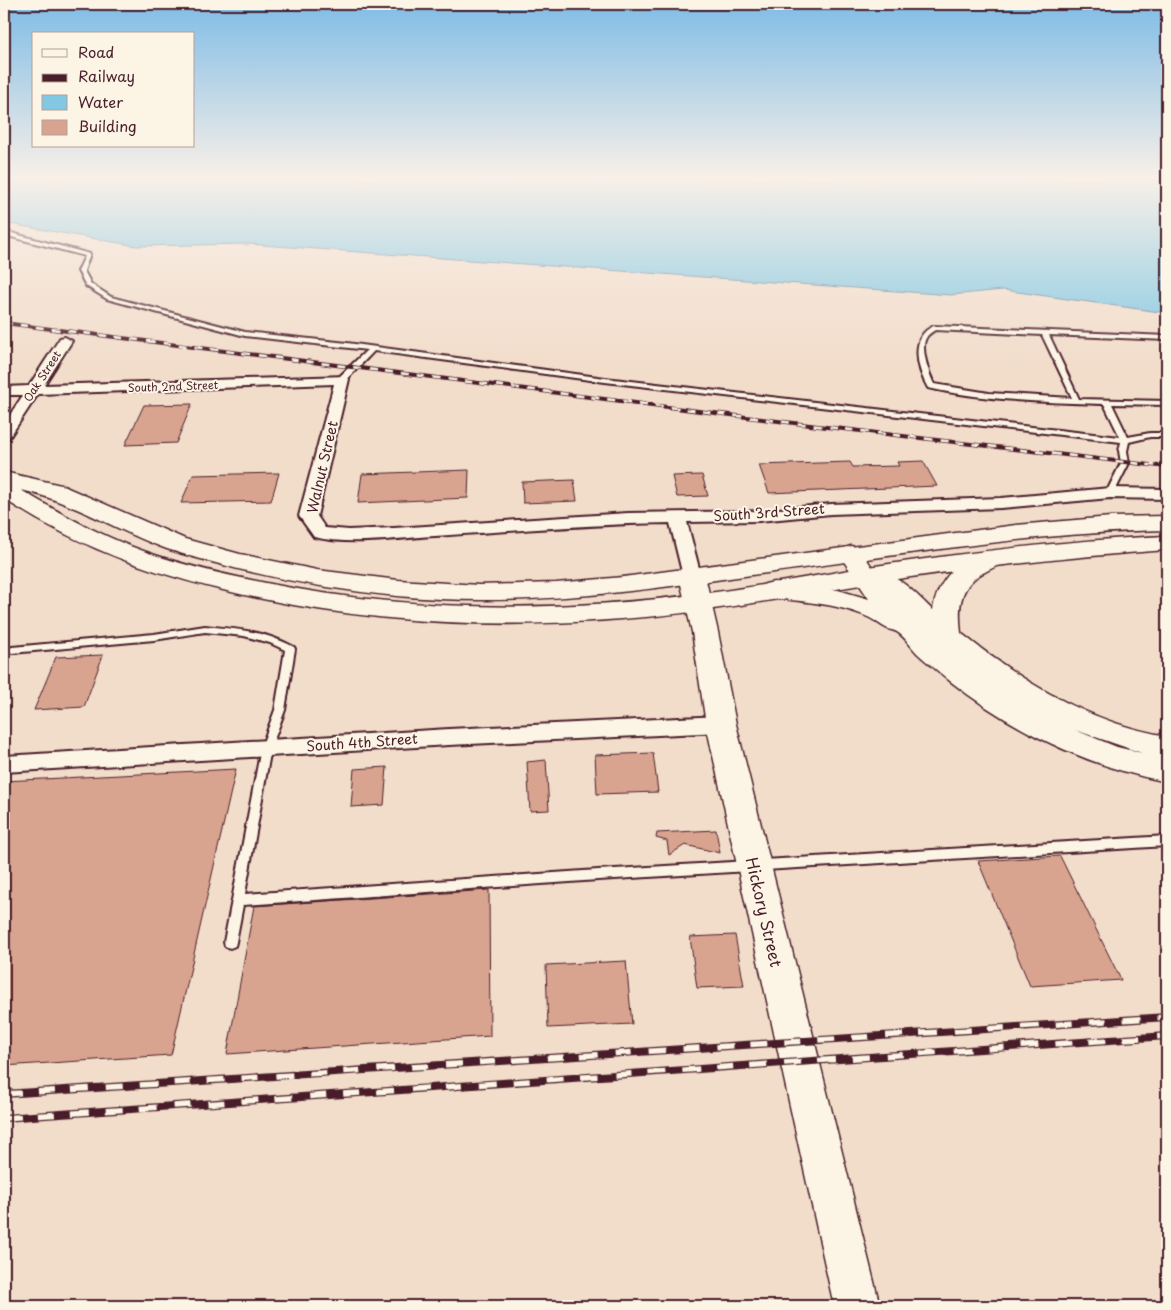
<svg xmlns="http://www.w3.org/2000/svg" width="1171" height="1310" viewBox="0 0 1171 1310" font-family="'Playpen Sans',sans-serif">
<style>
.water{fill:#82c8e3;stroke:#6c8499}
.building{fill:#d9a48f;stroke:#4a1f2b}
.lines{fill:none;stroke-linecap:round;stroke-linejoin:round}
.lane-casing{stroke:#4a1f2b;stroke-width:4}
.street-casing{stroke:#4a1f2b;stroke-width:4}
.secondary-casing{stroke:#4a1f2b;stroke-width:3}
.primary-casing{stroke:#4a1f2b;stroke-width:3}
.highway-casing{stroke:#4a1f2b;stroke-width:3}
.lane{fill:#fcf5e5;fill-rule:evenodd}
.street{fill:#fcf5e5;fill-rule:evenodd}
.secondary{fill:#fcf5e5;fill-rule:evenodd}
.primary{fill:#fcf5e5;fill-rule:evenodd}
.highway{fill:#fcf5e5;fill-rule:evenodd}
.rail-far1-casing{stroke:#4a1f2b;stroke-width:4}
.rail-casing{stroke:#4a1f2b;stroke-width:8}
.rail-far1{stroke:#fcf5e5;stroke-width:2.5;stroke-dasharray:8;stroke-linecap:butt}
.rail{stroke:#fcf5e5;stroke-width:5.5;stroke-dasharray:17;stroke-linecap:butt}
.labels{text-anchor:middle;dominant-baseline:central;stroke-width:4;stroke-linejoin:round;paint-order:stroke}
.far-street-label{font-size:11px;fill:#4a1f2b;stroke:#fcf5e5}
.street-label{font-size:14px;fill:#4a1f2b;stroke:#fcf5e5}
.near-street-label{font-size:16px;fill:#4a1f2b;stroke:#fcf5e5}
</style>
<rect width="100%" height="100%" fill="#f2ddcb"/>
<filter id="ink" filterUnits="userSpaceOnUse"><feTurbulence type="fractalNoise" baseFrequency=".02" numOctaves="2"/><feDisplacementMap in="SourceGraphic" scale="10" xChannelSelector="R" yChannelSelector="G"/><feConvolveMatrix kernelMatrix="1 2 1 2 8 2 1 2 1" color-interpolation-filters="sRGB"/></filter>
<g filter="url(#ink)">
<path class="water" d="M4,179H1167V313L1003,290L951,295L248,244L137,246L4,223Z"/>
<g class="building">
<path d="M192,404L176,443L125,445L144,405Z"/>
<path d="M923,461L937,486L769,493L759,465L850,462L853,467L899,466L897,462Z"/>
<path d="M469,470L468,498L358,503L362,474Z"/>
<path d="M279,473L271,501L181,503L193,475Z"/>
<path d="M702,475L708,496L677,497L672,476Z"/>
<path d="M574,480L577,501L523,503L522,482Z"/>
<path d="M103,655L84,707L34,710L56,657Z"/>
<path d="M653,753L658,792L597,794L595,755Z"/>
<path d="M546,760L549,810L530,811L527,762Z"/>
<path d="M387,767L384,805L351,807L354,769Z"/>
<path d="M236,769L171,1055L4,1066V781Z"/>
<path d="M716,830L720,853L685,845L669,855L667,841L656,838L657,833Z"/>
<path d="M1060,856L1121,980L1030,986L978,861Z"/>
<path d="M489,890L490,1036L227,1054L254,906Z"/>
<path d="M735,935L744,986L697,988L690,937Z"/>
<path d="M626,961L632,1024L548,1028L546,965Z"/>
</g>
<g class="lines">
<defs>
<g id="lane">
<path d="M4,231L90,254L84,271L91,284L111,297L245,332L347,343L605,378L1120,437L1104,404C1046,402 986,401 928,388C917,369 909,336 934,326L1167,336V340L1049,335L1079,399L1167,401V405L1112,404L1128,437L1150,433H1167V437H1150L1129,442L1127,451L1129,463L1114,493L1110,496L1106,493L1121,463L1119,451L1121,442L605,382L374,351L345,381H342L338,379L339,377L367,350L245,336L107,299L86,286L78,271L85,256L4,235ZM935,330L1042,335L1072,398L989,393L934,384C929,374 920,348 926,338C928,334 932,332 935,330Z"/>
<path d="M205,626C237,629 265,631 294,647L295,649L285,710L271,748L245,894L598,870L1167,836V846L598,880L243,905L236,942L235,946L230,948L225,946L224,942L261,748L275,710L285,650L270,643L244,636L205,632L154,640L12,653L7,650L12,647L154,634Z"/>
</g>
<g id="street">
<path d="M65,337L72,341L44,385L347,376L349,379L317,516L325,528L349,530L394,528L628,513L759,511L831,504L1001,498L1110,488L1167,489V499L1110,498L1001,508L831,514L759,521L687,522L701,576L699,580L692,582L685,580L683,576L670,523C591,524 513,531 435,536C398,538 350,546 314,537L299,516L334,384L38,394L9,438L4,440V424L23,395H4V387L29,386L60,338Z"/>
<path d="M721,716L729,718L732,724L729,730L721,732L449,745L4,772V756L449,729Z"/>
</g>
<path id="secondary" d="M692,568L701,570L705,576L718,632L736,724L880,1306H834L706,724L692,632L679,576L683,570Z"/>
<path id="primary" d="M4,472L61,485L185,539L240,554L317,570L398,580L479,585L556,583L623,577L1016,525L1111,517L1167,516V530C1020,533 875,559 730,578C619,594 509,607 397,596C334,590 273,579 212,562C197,558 182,554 167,549C117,531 72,501 21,490C56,511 92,531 130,546C173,563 216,573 261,582C405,612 554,613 700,594C759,587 816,575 875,566C971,552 1069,540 1167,536V550C1082,556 996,565 911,577C840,587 770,602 699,611C552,630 403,629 258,598C164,578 86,552 4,499Z"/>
<path id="highway" d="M851,546L860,549L878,576C898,571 919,598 933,610C937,584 951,567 974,557C984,553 990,551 1001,554L1004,559C999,566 992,568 985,572C959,584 958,608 961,633C1022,682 1089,723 1167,736V758H1166L1167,782C1087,766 1014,731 950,681C939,672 928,663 918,654C911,647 905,637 897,632C894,630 889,630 886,628C880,625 876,621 870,618C840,604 806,602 774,598L765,596L761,590L765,584L774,582L838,590L869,599L839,554L842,549ZM1075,730L1142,753L1117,747Z"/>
</defs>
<use href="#lane" class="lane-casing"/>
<use href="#street" class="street-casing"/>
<use href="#secondary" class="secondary-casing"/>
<use href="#primary" class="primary-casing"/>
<use href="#highway" class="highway-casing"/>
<use href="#lane" class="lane"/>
<use href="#street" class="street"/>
<use href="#secondary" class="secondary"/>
<use href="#primary" class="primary"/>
<use href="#highway" class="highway"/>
<defs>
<path id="rail-far1" d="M4,323L818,426L1167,467"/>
<g id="rail">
<path d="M4,1094L1167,1017"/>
<path d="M4,1118L1167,1036"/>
</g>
</defs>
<use href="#rail-far1" class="rail-far1-casing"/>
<use href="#rail" class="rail-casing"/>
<use href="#rail-far1" class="rail-far1"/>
<use href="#rail" class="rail"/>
</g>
</g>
<linearGradient id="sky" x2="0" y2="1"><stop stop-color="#7fbce6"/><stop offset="0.49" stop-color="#f9f0e8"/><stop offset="1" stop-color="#f9f0e8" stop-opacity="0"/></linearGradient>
<rect width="1171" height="363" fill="url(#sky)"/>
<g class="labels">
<g class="far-street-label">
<text transform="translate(42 376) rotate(-57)">Oak Street</text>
<text transform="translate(173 386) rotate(-2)">South 2nd Street</text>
</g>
<g class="street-label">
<text transform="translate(322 467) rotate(-77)">Walnut Street</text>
<text transform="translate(769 512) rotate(-4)">South 3rd Street</text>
<text transform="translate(362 742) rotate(-4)">South 4th Street</text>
</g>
<g class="near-street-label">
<text transform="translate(765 912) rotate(77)">Hickory Street</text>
</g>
</g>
<rect width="1171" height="1310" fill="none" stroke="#fcf5e5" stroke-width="20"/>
<rect x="10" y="10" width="1151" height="1290" fill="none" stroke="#4a1f2b" stroke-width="2" filter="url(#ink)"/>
<rect x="32" y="32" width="162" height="115" fill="#fcf5e5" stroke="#b59f9b"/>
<rect x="42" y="49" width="25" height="8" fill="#fcf5e5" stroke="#b59f9b"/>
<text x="78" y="58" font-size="15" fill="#4a1f2b">Road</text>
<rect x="42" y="74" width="25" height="8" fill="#4a1f2b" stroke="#b59f9b"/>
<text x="78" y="82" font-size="15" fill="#4a1f2b">Railway</text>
<rect x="42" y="95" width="25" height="15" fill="#82c8e3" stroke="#b59f9b"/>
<text x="78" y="108" font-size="15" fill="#4a1f2b">Water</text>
<rect x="42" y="120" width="25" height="15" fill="#d9a48f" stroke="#b59f9b"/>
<text x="78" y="132" font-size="15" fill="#4a1f2b">Building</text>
</svg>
